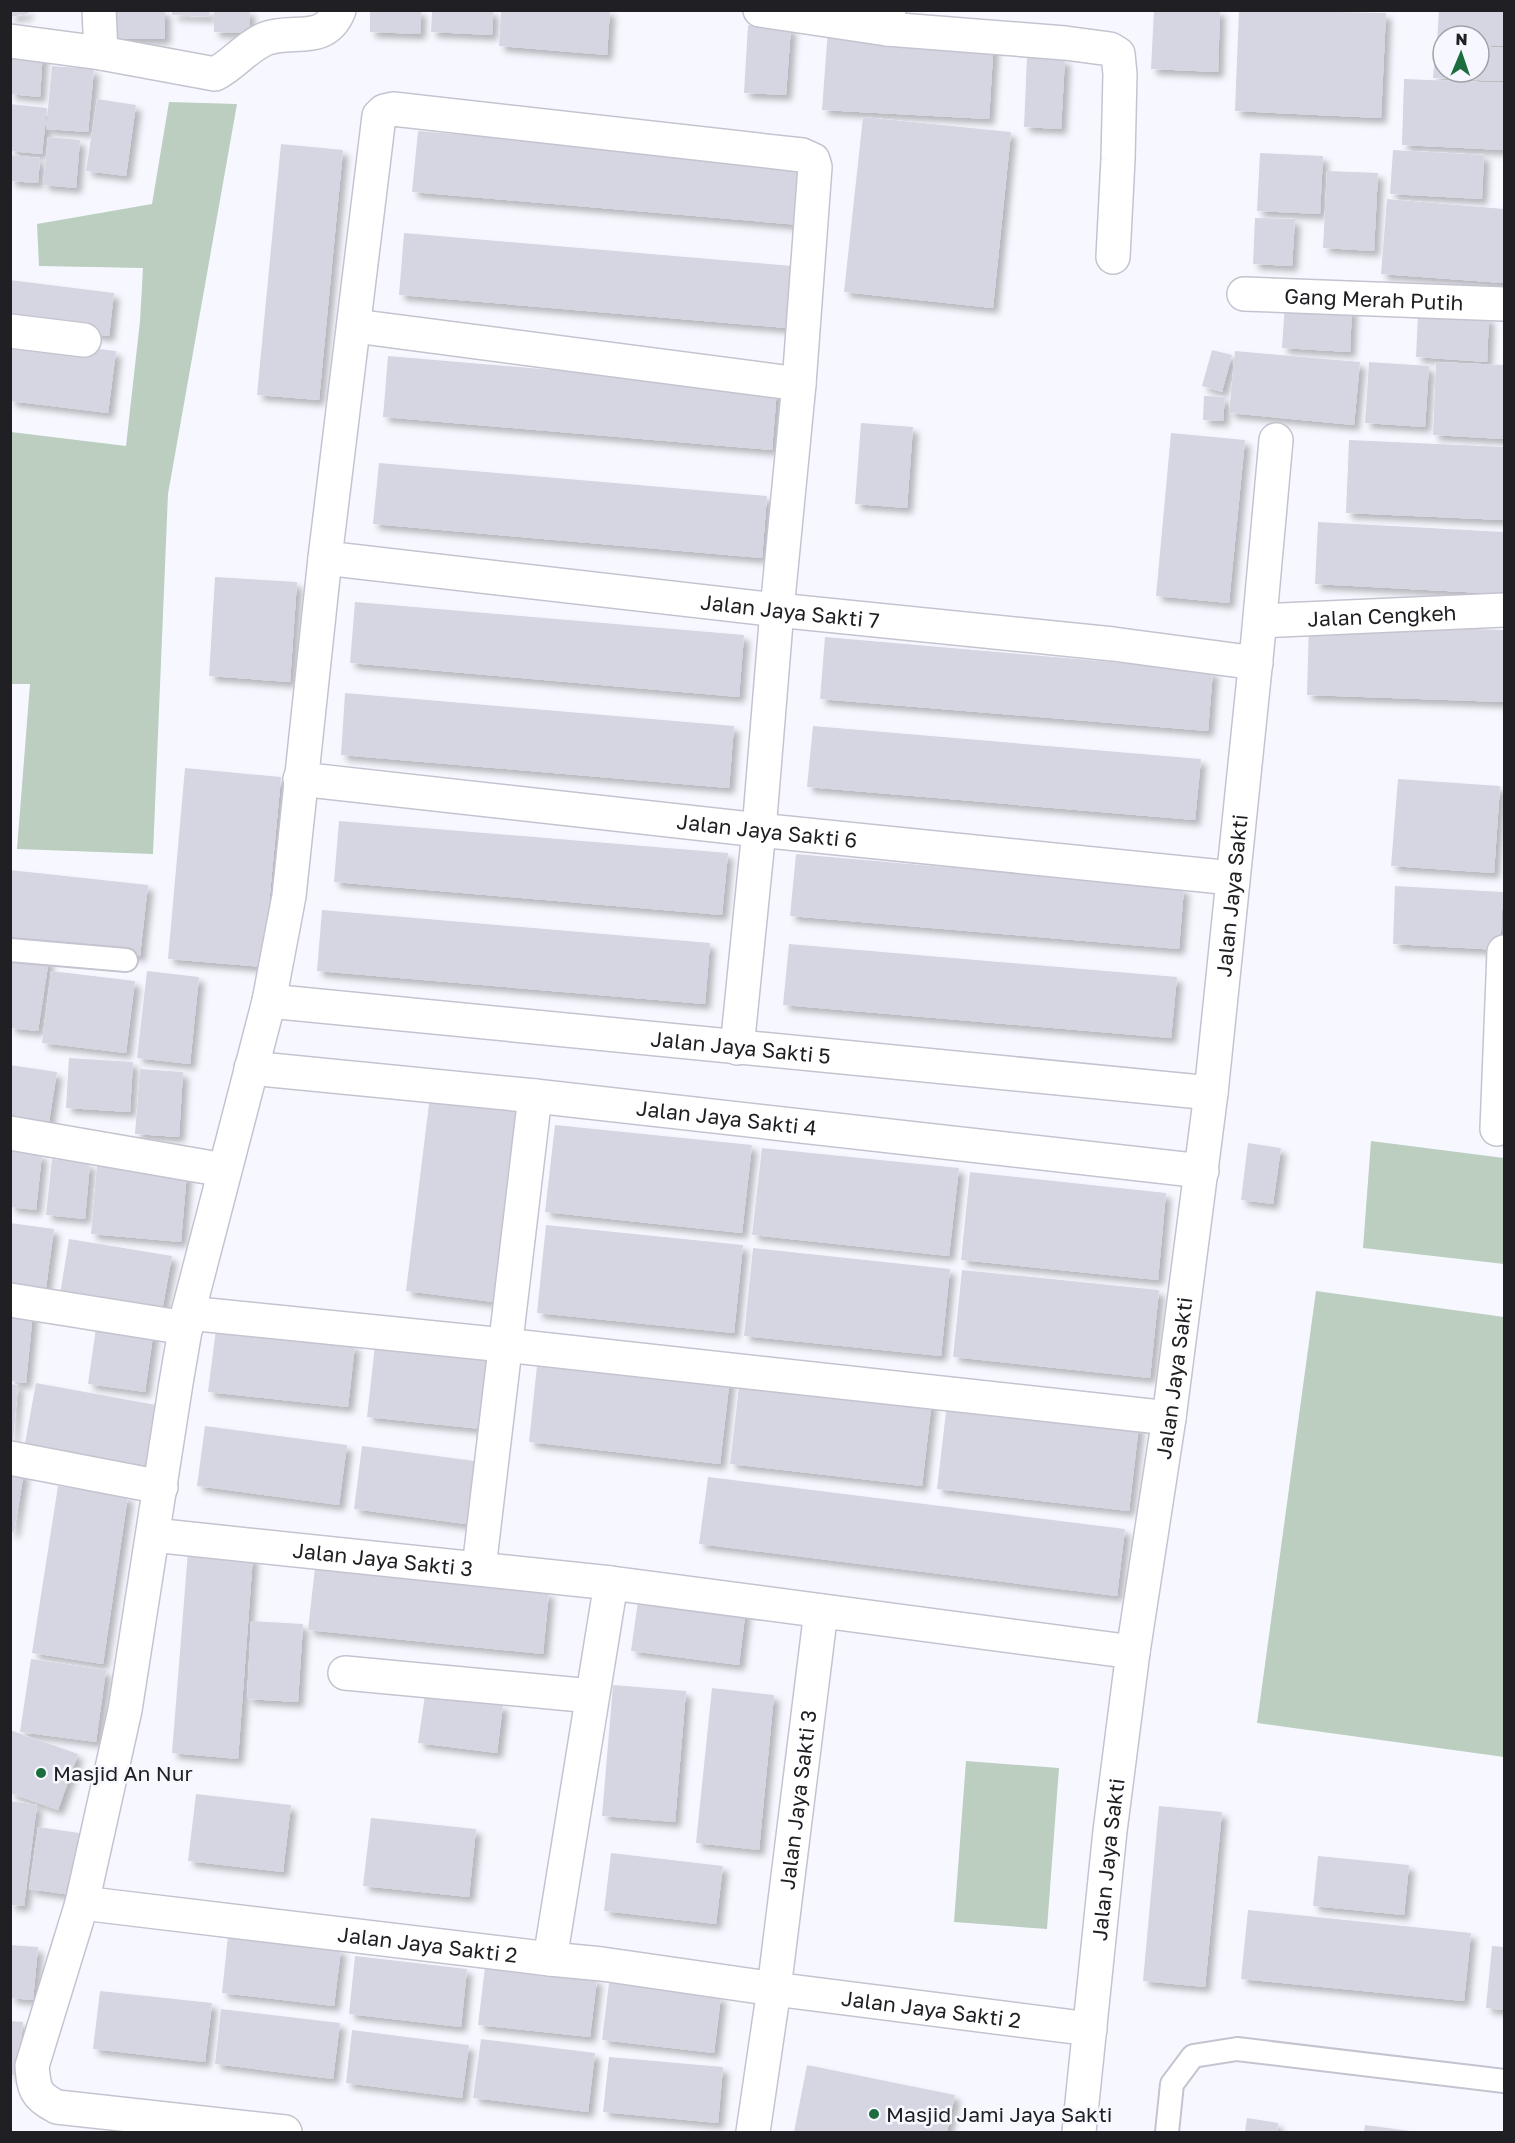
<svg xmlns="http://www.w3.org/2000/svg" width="1515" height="2143" viewBox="0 0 1515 2143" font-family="'Golos Text',sans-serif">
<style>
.green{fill:#bbcec0}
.building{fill:#d6d6e2;filter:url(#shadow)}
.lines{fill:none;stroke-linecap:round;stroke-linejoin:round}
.lane-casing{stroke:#c4c4d0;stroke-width:26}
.street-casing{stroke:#c4c4d0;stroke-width:36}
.lane{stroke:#fff;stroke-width:22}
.street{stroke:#fff;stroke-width:33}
.poi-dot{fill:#1b6d3e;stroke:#f7f8ff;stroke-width:2}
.labels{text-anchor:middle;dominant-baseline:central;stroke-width:5;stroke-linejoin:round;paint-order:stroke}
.street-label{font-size:21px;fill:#202024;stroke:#f7f8ff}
.poi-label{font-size:21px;fill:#202024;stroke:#f7f8ff;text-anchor:start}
</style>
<defs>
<filter id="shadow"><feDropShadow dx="5.5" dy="5.5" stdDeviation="3" flood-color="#0004"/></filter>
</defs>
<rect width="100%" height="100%" fill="#f7f8ff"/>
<g class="green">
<path d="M169,102L237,104L168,494L153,854L17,849L30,684H11V432L126,446L140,321L143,268L39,266L37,224L152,204Z"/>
<path d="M1371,1141L1504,1158V1264L1363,1248Z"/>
<path d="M1316,1291L1504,1317V1757L1257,1723Z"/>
<path d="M966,1761L1059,1768L1047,1929L954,1922Z"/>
</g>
<g class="building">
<path d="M10,10H28V14L10,17Z"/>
<rect x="107" y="10" width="58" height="29"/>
<path d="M172,10H210L209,17L172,15Z"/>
<path d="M214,10H250L249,33L214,32Z"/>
<path d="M370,10H421L420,34L370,32Z"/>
<path d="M432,10H493L492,35L431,32Z"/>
<path d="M501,10H610L607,55L499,46Z"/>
<path d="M1154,10H1220L1218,72L1151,69Z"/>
<path d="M1239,10L1386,13L1381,118L1235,111Z"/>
<path d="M1439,10H1504V46L1479,45V36H1443V43H1437Z"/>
<path d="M748,25L791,27L786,95L744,93Z"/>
<path d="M828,29L994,39L989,119L822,110Z"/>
<path d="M1436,44L1443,45V72H1479V46L1504,48V81L1433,78Z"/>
<path d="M10,49L43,51L40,97L10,94Z"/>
<path d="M1027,57L1065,59L1061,129L1024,127Z"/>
<path d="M52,66L94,69L88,132L46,129Z"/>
<path d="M1404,79L1504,83V150L1402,145Z"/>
<path d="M97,99L136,105L126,176L86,171Z"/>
<path d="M10,104L47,108L42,154L10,151Z"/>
<path d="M863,117L1011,132L993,308L844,292Z"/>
<path d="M418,131L806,163L800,225L412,192Z"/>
<path d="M48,137L80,140L76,188L43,185Z"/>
<path d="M281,144L343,150L319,400L257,395Z"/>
<path d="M1393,150L1484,155L1482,199L1390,194Z"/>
<path d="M1260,153L1323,156L1320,214L1257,211Z"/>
<path d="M10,155L40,158L38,183L10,181Z"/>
<path d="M1327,171L1378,173L1374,251L1323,248Z"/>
<path d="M1387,199L1504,209V283L1381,274Z"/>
<path d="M1255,218L1295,219L1292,266L1253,264Z"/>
<path d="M404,233L792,266L787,328L399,295Z"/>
<path d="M10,280L114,293L109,336L10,324Z"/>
<path d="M1285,303L1352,308L1350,352L1282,348Z"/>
<path d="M1418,314L1489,317L1487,362L1416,357Z"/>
<path d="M10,339L116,351L108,413L10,401Z"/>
<path d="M1212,350L1232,355L1222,392L1202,386Z"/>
<path d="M1235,351L1360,362L1354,425L1229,413Z"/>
<path d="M388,356L777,389L772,450L383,417Z"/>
<path d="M1369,362L1429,366L1425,427L1365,423Z"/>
<path d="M1436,362L1504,365V439L1433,435Z"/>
<path d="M1204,396L1225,397L1223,421L1203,420Z"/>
<path d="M861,423L913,427L907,508L855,504Z"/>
<path d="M1171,433L1245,440L1229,603L1156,596Z"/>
<path d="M1349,440L1504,447V520L1346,513Z"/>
<path d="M379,463L767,496L762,558L373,524Z"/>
<path d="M1318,522L1504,532L1503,594L1315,584Z"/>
<path d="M215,577L297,582L290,682L209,676Z"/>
<path d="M355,602L744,635L739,697L350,663Z"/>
<path d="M1309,623L1504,630V702L1307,695Z"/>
<path d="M825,637L1213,671L1208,731L820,699Z"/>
<path d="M345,693L734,726L729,788L341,755Z"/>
<path d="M813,726L1201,759L1195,820L807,787Z"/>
<path d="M185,768L281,777L263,967L168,959Z"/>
<path d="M1398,779L1500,786L1494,873L1391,866Z"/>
<path d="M339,821L728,853L722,915L334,882Z"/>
<path d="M796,854L1184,888L1179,949L790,916Z"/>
<path d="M10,870L148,885L140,956L10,941Z"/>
<path d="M1395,886L1503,892L1500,950L1393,944Z"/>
<path d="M322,910L710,943L705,1004L317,971Z"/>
<path d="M789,944L1177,977L1171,1038L783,1005Z"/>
<path d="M10,954L49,959L38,1031L10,1028Z"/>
<path d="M51,971L135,981L126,1053L42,1043Z"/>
<path d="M147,971L199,977L190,1064L137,1058Z"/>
<path d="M69,1058L133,1062L130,1112L66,1108Z"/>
<path d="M10,1065L57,1072L48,1128L10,1122Z"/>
<path d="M140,1069L183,1072L179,1137L135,1134Z"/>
<path d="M430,1096L518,1107L494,1302L406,1291Z"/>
<path d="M555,1125L752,1145L742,1233L545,1212Z"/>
<path d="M1248,1143L1281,1148L1273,1204L1241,1200Z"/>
<path d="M762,1148L959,1168L949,1256L752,1235Z"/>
<path d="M10,1151L42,1154L36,1210L10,1207Z"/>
<path d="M52,1159L90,1163L85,1219L46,1215Z"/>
<path d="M97,1164L187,1172L181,1242L91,1234Z"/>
<path d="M970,1172L1166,1193L1158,1280L961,1260Z"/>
<path d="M10,1223L54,1229L45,1295L10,1290Z"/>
<path d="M546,1225L743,1245L734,1333L537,1313Z"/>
<path d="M69,1239L172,1256L162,1311L60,1294Z"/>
<path d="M753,1248L950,1269L941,1356L744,1336Z"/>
<path d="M962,1270L1159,1290L1150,1378L953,1357Z"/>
<path d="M10,1310L33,1312L26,1383L10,1381Z"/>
<path d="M97,1321L154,1329L145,1392L88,1384Z"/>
<path d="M216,1329L355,1345L348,1407L208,1392Z"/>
<path d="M375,1345L489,1357L481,1429L367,1417Z"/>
<path d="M538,1356L730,1378L720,1464L529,1442Z"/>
<path d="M740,1378L932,1400L922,1486L730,1464Z"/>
<path d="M36,1383L156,1405L145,1465L25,1443Z"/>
<path d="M10,1384L18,1385L13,1440L10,1439Z"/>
<path d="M947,1403L1139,1425L1129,1511L937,1489Z"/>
<path d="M205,1426L347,1445L339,1505L197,1486Z"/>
<path d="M362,1446L482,1462L473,1525L354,1509Z"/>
<path d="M10,1470L24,1472L14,1532H10Z"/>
<path d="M708,1477L1125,1529L1117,1596L699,1544Z"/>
<path d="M58,1486L128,1496L103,1664L32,1653Z"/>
<path d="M188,1551L253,1556L238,1759L172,1753Z"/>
<path d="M315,1568L549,1592L543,1654L308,1630Z"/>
<path d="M639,1594L746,1608L739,1665L631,1651Z"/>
<path d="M251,1621L303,1624L298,1702L247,1699Z"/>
<path d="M31,1659L106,1670L96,1742L20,1732Z"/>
<path d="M613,1685L686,1691L675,1822L602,1816Z"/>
<path d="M712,1688L774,1695L759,1850L696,1843Z"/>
<path d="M425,1695L503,1705L497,1753L418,1743Z"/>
<path d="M10,1730L78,1754L58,1810L10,1793Z"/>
<path d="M196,1794L291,1805L283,1872L188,1861Z"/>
<path d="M10,1801L37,1805L24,1906L10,1905Z"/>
<path d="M1159,1806L1222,1812L1205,1987L1143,1981Z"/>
<path d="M371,1818L476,1829L469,1897L363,1886Z"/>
<path d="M38,1827L86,1834L78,1896L29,1889Z"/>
<path d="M611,1853L723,1866L716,1924L604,1911Z"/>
<path d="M1318,1856L1409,1865L1404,1915L1313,1906Z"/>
<path d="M1248,1910L1471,1933L1464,2001L1241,1979Z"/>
<path d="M228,1936L341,1949L334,2006L222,1993Z"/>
<path d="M10,1945L38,1947L33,2000L10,1998Z"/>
<path d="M1492,1946L1504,1947V2010L1486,2008Z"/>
<path d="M355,1956L467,1969L461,2027L349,2014Z"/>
<path d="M485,1967L597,1979L590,2037L478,2025Z"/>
<path d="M609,1983L721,1996L714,2053L602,2040Z"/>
<path d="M100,1991L212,2003L205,2062L93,2049Z"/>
<path d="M221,2009L340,2023L333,2079L215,2064Z"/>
<path d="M10,2021L23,2022L18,2076L10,2075Z"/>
<path d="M352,2030L469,2045L462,2098L346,2083Z"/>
<path d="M481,2039L595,2053L588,2112L473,2098Z"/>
<path d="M609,2057L723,2067L718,2123L603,2112Z"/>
<path d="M807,2065L955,2095L947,2132H794Z"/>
<path d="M1247,2118L1278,2123L1277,2132H1245Z"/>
<path d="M1365,2125L1410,2131V2132H1364Z"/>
</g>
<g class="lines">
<defs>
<g id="lane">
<path d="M10,950L126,960"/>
<path d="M1167,2132L1172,2084L1193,2056L1237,2049L1504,2081"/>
</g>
<g id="street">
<path d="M99,10L101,53"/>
<path d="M760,10L887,29"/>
<path d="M889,10L887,29L1065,43L1110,49L1118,54L1120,74L1118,159L1113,257"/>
<path d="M10,41L101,53L215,74C233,65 246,47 265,39C292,28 325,46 339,10"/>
<path id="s1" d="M1244,294L1504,304"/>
<path d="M355,326L799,384"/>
<path d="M10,331L84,340"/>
<path id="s2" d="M325,558L777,610L1113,644L1256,663"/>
<path id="s3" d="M1260,621L1504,610"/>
<path id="s4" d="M300,779L759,830L1232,878"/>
<path id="s5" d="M269,1001L1211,1093"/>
<path id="s6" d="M251,1068L535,1096L1202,1171"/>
<path d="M1497,1129L1504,952"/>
<path d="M10,1133L224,1170"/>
<path d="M10,1300L186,1328"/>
<path d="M188,1313L504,1345L1169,1418"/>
<path d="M10,1458L161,1487"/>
<path id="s7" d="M153,1535L611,1583L1133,1652"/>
<path d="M479,1568L535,1096"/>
<path d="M345,1673L592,1696"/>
<path id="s8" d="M82,1903L550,1959L602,1964L774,1989L821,1611"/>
<path d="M550,1959L611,1583"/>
<path d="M285,2132L57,2107C35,2096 34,2089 32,2066L82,1903L125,1710L176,1383L188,1313L269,1001L289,896L325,558L379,116L384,111L393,109L802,155L813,160L815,167L799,384L777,610L759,830L737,1048"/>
<path id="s9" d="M753,2132L774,1989L1090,2029"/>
<path id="s10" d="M1079,2132L1110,1831L1133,1652L1169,1418L1211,1093L1258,639L1276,440"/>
</g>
</defs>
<use href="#lane" class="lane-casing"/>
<use href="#street" class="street-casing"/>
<use href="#lane" class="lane"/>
<use href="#street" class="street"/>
</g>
<g class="poi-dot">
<circle cx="41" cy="1773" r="6"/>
<circle cx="874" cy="2114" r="6"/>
</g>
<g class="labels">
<g class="street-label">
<text stroke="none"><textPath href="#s1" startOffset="130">Gang Merah Putih</textPath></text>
<text stroke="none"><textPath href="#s2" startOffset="468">Jalan Jaya Sakti 7</textPath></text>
<text stroke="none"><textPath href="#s3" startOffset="122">Jalan Cengkeh</textPath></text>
<text stroke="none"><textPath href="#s4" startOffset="470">Jalan Jaya Sakti 6</textPath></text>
<text stroke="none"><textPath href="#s10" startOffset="1246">Jalan Jaya Sakti</textPath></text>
<text stroke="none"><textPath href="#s5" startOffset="474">Jalan Jaya Sakti 5</textPath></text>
<text stroke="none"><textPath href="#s6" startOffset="478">Jalan Jaya Sakti 4</textPath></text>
<text stroke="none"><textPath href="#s10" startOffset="760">Jalan Jaya Sakti</textPath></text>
<text stroke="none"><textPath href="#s7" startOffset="231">Jalan Jaya Sakti 3</textPath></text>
<text stroke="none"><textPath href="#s8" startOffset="888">Jalan Jaya Sakti 3</textPath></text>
<text stroke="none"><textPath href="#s10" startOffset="274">Jalan Jaya Sakti</textPath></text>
<text stroke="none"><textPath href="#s8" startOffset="348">Jalan Jaya Sakti 2</textPath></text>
<text stroke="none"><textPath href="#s9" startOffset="303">Jalan Jaya Sakti 2</textPath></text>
</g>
<g class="poi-label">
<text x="53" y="1773">Masjid An Nur</text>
<text x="886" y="2114">Masjid Jami Jaya Sakti</text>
</g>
</g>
<rect width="1515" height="2143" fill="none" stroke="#202024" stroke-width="24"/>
<g transform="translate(1461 54) rotate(2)"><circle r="28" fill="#f7f8ff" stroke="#a1a2a7" stroke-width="1.5"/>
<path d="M0-4.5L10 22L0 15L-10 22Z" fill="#1b6d3e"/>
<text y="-9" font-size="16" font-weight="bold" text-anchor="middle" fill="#202024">N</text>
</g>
</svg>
